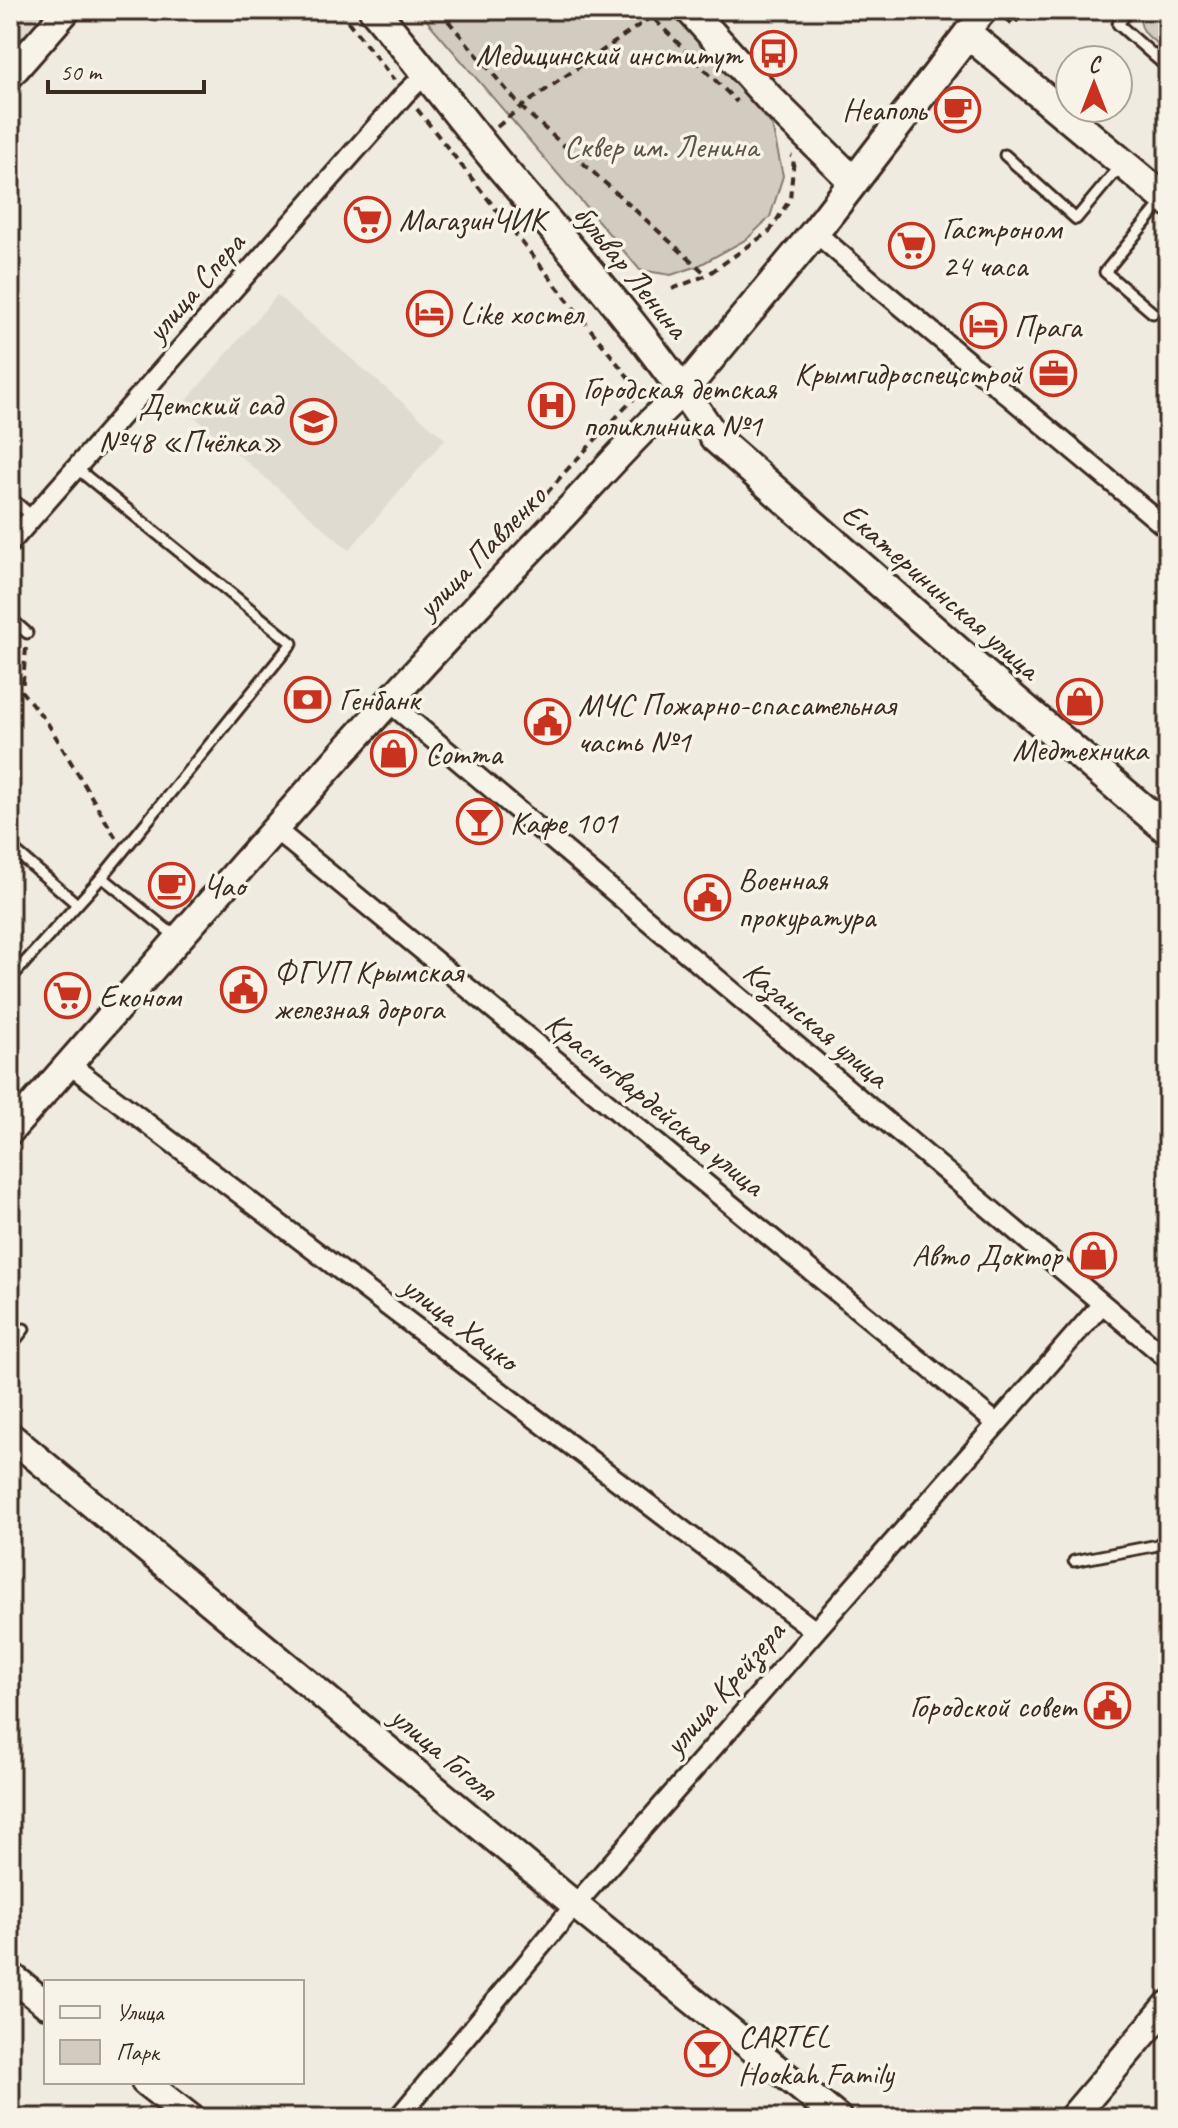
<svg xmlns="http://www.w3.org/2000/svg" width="1178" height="2128" viewBox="0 0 1178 2128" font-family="Caveat,sans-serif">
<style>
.built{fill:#e0dbd0}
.green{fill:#d1cbc0;stroke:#867a6f;stroke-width:2}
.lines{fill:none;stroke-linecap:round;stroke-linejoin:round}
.lane-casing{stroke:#3b2a1e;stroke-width:15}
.street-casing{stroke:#3b2a1e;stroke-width:24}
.secondary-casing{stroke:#3b2a1e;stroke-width:32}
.primary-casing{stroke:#3b2a1e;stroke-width:34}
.path{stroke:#3b2a1e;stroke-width:4;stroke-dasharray:8 6;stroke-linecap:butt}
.lane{stroke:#f7f3e8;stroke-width:9}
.street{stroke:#f7f3e8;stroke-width:18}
.secondary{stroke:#f7f3e8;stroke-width:26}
.primary{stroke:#f7f3e8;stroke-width:28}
.labels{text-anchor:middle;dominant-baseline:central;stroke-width:7;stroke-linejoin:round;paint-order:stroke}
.poi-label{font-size:32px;fill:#3b2a1e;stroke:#f7f3e8;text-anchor:start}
.park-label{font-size:32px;fill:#605246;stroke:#f7f3e8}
.street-label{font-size:32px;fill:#3b2a1e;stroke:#f7f3e8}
</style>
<rect width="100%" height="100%" fill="#efebe0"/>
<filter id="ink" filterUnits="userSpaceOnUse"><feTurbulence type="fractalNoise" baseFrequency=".0125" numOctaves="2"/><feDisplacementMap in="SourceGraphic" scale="16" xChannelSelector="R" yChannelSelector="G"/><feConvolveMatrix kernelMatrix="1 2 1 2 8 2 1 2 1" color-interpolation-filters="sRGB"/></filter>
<g filter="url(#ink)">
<g class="built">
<path d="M10,10H76L10,73Z"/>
<path d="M277,295L445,439L349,550L182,406Z"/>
</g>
<g class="green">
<path d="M418,10H670L772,125L783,176L770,217L747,239L698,266L671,275L640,270Z"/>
<path d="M1140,10H1168V52C1152,39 1137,33 1140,10Z"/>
</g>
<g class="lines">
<defs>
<g id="lane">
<path d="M959,10L977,24"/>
<path d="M1129,10L1118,24L1168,68"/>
<path d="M1005,155L1076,219L1121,165"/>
<path d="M1153,313L1105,272L1163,201"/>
<path d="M10,497L33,517"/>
<path d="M10,618L27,633"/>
<path d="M10,847L77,904"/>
<path d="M102,877L176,937"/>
<path d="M10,979L102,877L292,643L76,468"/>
<path d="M10,1347L24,1329"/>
<path d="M1074,1561L1158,1545L1168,1535"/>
</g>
<g id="street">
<path d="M968,34L989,10"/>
<path d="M815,232L876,285L1168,529"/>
<path d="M10,543L405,94L427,73"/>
<path d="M389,702L1168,1359"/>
<path d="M276,830L996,1423"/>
<path d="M69,1064L814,1630"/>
<path d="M398,2118L575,1905L1102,1304"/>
</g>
<g id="secondary">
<path d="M10,75L67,10"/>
<path d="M10,1131C184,934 354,733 537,543C586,493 631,438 684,390"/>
<path d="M10,1436L575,1905L838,2118"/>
<path d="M10,1975L46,2004"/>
<path d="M145,2082L191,2118"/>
<path d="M1072,2118L1168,2005"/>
</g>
<g id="primary">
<path d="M374,10C417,61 457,114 500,166C575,254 651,341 715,438L976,667L1168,830"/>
<path d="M690,10L769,98L853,181"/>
<path d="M684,390L815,232L968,34L1168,201"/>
</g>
</defs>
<use href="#lane" class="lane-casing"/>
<use href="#street" class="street-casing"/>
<use href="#secondary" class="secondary-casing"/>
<use href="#primary" class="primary-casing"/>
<g class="path">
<path d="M339,10L394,80"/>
<path d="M439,10L521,107L707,275"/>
<path d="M645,10L737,102"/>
<path d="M1006,18L1013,25L1026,10"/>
<path d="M417,109L640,392L564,473L517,528"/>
<path d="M497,127L521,107L651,17"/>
<path d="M672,289L707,275L770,231L790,199L794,158L791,156"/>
<path d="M26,648L22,692L47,722L116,838"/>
</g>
<use href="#lane" class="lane"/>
<use href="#street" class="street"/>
<use href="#secondary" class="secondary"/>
<use href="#primary" class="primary"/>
</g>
</g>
<defs>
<symbol id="bus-ring" viewBox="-11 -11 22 22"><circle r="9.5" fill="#f7f3e8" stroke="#c8321e" stroke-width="1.5"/><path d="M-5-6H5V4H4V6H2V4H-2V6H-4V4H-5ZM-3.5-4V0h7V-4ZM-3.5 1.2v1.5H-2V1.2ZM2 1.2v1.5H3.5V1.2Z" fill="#c8321e"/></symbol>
<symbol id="cafe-ring" viewBox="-11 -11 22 22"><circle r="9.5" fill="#f7f3e8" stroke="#c8321e" stroke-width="1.5"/><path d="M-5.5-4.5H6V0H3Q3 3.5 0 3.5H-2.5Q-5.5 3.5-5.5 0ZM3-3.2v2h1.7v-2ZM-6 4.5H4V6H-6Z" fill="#c8321e"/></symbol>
<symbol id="supermarket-ring" viewBox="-11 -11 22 22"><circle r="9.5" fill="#f7f3e8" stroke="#c8321e" stroke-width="1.5"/><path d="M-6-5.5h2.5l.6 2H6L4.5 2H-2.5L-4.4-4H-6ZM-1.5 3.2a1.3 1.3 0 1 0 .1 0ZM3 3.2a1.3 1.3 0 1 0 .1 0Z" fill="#c8321e"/></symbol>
<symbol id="hotel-ring" viewBox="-11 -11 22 22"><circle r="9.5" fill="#f7f3e8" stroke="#c8321e" stroke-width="1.5"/><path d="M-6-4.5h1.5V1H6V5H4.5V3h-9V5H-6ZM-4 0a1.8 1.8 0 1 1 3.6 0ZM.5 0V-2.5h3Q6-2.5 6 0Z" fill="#c8321e"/></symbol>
<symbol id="office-ring" viewBox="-11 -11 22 22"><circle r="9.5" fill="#f7f3e8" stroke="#c8321e" stroke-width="1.5"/><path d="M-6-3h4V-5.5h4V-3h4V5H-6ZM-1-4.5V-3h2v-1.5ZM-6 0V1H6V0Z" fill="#c8321e"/></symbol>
<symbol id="hospital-ring" viewBox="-11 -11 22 22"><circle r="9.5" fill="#f7f3e8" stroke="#c8321e" stroke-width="1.5"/><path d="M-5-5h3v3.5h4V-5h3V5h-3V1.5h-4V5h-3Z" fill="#c8321e"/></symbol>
<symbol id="school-ring" viewBox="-11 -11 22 22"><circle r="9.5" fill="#f7f3e8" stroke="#c8321e" stroke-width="1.5"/><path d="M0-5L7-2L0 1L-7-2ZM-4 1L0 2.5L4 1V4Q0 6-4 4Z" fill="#c8321e"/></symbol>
<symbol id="bank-ring" viewBox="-11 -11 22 22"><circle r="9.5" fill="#f7f3e8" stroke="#c8321e" stroke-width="1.5"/><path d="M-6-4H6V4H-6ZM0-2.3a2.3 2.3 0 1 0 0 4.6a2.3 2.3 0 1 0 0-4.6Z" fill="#c8321e"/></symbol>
<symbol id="shop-ring" viewBox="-11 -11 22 22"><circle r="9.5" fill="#f7f3e8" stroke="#c8321e" stroke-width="1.5"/><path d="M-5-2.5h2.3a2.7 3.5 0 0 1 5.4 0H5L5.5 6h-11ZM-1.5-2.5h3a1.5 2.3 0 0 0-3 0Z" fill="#c8321e"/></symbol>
<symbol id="civic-ring" viewBox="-11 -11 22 22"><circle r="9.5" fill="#f7f3e8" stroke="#c8321e" stroke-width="1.5"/><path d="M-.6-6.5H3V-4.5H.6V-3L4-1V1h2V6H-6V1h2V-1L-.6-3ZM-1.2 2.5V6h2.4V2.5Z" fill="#c8321e"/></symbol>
<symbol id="bar-ring" viewBox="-11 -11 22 22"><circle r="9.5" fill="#f7f3e8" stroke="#c8321e" stroke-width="1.5"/><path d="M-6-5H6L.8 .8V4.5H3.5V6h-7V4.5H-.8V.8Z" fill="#c8321e"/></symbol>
</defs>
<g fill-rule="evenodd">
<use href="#bus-ring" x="748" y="28" width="51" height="51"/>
<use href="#cafe-ring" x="932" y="84" width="51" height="51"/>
<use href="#supermarket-ring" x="342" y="194" width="51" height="51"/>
<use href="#supermarket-ring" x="886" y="220" width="51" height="51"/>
<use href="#hotel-ring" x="404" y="288" width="51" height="51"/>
<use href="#hotel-ring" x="958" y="300" width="51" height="51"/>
<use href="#office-ring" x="1028" y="348" width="51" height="51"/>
<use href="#hospital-ring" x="526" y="380" width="51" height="51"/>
<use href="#school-ring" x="288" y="396" width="51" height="51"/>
<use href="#bank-ring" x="282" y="674" width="51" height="51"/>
<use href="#shop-ring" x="1054" y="676" width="51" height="51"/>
<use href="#civic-ring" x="522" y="696" width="51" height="51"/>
<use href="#shop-ring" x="368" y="728" width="51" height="51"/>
<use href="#bar-ring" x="454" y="796" width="51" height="51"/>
<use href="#cafe-ring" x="146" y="860" width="51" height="51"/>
<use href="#civic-ring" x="682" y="872" width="51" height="51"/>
<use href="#civic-ring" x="218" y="964" width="51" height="51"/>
<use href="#supermarket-ring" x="42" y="970" width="51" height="51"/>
<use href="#shop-ring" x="1068" y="1230" width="51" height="51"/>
<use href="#civic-ring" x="1082" y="1680" width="51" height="51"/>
<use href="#bar-ring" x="682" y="2028" width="51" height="51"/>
</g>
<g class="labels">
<g class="poi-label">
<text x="742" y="54" text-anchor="end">Медицинский институт</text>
<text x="926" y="109" text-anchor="end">Неаполь</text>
<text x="399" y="219">МагазинЧИК</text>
<text x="942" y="228">Гастроном<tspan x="942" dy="37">24 часа</tspan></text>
<text x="460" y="313">Like хостел</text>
<text x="1014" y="326">Прага</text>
<text x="1022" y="373" text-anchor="end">Крымгидроспецстрой</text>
<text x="583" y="388">Городская детская<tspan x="583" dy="37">поликлиника №1</tspan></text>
<text x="282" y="404" text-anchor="end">Детский сад<tspan x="282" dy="37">№48 «Пчёлка»</tspan></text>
<text x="339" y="699">Генбанк</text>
<text x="578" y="704">МЧС Пожарно-спасательная<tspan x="578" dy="37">часть №1</tspan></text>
<text x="1080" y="749" text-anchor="middle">Медтехника</text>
<text x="425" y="753">Comma</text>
<text x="510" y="822">Кафе 101</text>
<text x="738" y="879">Военная<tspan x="738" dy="37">прокуратура</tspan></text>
<text x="203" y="885">Чао</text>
<text x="274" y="971">ФГУП Крымская<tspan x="274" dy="37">железная дорога</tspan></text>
<text x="99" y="996">Економ</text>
<text x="1062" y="1255" text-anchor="end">Авто Доктор</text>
<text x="1077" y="1706" text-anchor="end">Городской совет</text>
<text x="738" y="2036">CARTEL<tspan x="738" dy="37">Hookah Family</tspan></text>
</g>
<g class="park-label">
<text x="661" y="146">Сквер им. Ленина</text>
</g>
<g class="street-label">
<text transform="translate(631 271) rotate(51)">бульвар Ленина</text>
<text transform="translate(195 287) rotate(-49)">улица Спера</text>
<text transform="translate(481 552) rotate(-46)">улица Павленко</text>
<text transform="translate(941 591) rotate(41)">Екатерининская улица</text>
<text transform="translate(816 1024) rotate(40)">Казанская улица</text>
<text transform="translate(655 1104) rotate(39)">Красногвардейская улица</text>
<text transform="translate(460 1323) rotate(37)">улица Хацко</text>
<text transform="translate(724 1688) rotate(-49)">улица Крейзера</text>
<text transform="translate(444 1753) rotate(40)">улица Гоголя</text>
</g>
</g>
<rect width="1178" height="2128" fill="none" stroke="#f7f3e8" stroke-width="40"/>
<rect x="20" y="20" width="1138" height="2088" fill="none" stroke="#3b2a1e" stroke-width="3" filter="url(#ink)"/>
<rect x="44" y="1980" width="260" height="104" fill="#f7f3e8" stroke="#aca397" stroke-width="2"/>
<rect x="60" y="2006" width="40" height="12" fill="#f7f3e8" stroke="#aca397" stroke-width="2"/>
<text x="116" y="2020" font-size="24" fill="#3b2a1e">Улица</text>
<rect x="60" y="2040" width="40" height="24" fill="#d1cbc0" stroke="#aca397" stroke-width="2"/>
<text x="116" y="2060" font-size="24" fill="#3b2a1e">Парк</text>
<g transform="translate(1094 84)"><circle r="38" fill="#f7f3e8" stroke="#aca397" stroke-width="2"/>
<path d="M0-6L14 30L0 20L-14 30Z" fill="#c8321e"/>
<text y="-12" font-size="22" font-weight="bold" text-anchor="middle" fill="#3b2a1e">С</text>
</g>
<path d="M48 80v12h156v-12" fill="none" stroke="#3b2a1e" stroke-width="4"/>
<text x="60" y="80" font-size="24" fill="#3b2a1e" stroke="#f7f3e8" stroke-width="6" paint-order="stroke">50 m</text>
</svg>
